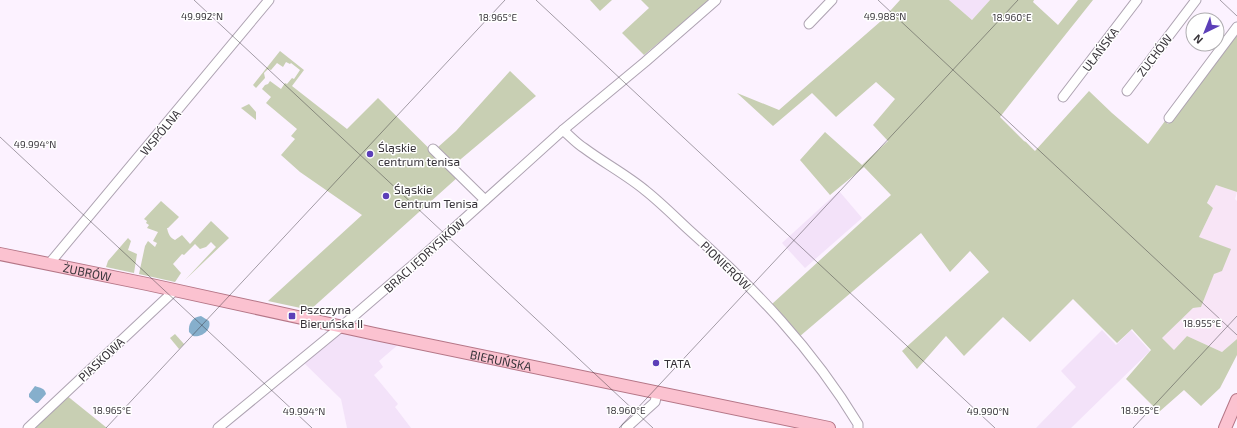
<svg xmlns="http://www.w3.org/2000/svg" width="1237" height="428" viewBox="0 0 1237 428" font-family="'Exo 2',sans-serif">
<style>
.commercial{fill:#f8e5f6}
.built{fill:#f3e2f9}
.green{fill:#c8cfb3}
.water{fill:#86afcc}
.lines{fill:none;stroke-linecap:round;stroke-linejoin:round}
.minor-casing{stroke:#aea3b2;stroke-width:11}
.major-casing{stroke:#b57687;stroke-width:14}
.minor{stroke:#fff;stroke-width:9}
.major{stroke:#fbc2d0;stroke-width:12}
.ticks{fill:none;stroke:#373339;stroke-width:1;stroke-opacity:0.45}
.poi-dot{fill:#5c3fb8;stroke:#fff;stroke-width:1.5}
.labels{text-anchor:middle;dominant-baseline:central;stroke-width:3;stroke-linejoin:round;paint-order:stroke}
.street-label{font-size:12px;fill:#373339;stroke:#fff}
.poi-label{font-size:12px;fill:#373339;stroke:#fff;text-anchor:start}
.ticks-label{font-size:10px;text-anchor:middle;fill:#373339;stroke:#fff;stroke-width:3;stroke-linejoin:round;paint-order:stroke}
</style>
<rect width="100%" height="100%" fill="#fcf2ff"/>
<path class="commercial" d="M1216,185L1237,192L1235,199L1237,201V339L1222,352L1187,336L1174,350L1162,338L1193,308L1201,307L1214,273L1199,237L1213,208L1207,204Z"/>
<g class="built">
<path d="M949,0H990L972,20Z"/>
<path d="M839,191L862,218L805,268L782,243Z"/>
<path d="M1102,330L1116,345L1131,330L1150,351L1071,428H1036L1076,387L1061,371Z"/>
<path d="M342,331L400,343L379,361L383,367L374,375L398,404L395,407L411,428H347L341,399L303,362Z"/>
</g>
<g class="green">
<path d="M590,0H612L600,11Z"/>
<path d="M641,0H710L644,55L622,33L649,8Z"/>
<path d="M900,0H949L972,20L990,0H1034L1033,2L1058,25L1078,0H1093L1000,117L1024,141L1026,142L1035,151L1089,91L1112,113L1148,144L1165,121L1168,124L1237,33V192L1216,185L1207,203L1213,208L1199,237L1231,249L1222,271L1214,274L1201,307L1193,308L1162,338L1174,350L1187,336L1222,352L1237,339V355L1220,388L1201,406L1184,390L1159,412L1126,379L1151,350L1132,329L1117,343L1073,299L1030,342L1003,317L964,356L946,336L917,369L902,351L989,272L970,251L950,272L921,233L799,337L772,304L891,195L864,167L830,195L800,160L825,132L862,165L888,141L873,125L895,99L876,82L836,117L812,93L773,126L737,93L779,110L881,21Z"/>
<path d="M280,51L304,70L292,86L347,129L378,98L458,177L310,310L268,301L362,215L300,172L281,155L295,139L291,136L297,129L266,103L271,97L262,89L265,85L268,84L270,81L281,89L285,83L287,84L292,78L294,79L300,70L291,63L290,64L286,62L283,67L277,63L271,70L268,69L264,73L265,78L256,88L253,85Z"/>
<path d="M510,71L536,96L455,164L437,148L456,131Z"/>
<path d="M249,104L256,112V120L241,108Z"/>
<path d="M161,201L179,217L168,228H167C168,233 170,238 175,240L182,235L190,244L211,221L229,238L185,280L216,247L211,242L206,247L200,249L195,244L184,255L182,254L173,264L181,273L175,282L139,274L145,246L148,241L155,247L157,243L153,241L158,232L147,228L149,225L146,223L147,221L144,219Z"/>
<path d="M128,238L131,241L128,250L137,254L134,273L106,267L108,261Z"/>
<path d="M175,334L184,344L179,349L170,338Z"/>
<path d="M66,395L107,428H32Z"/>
</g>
<g class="water">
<path d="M201,316L209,321C212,330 201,338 193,336L189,332C188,324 192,317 201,316Z"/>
<path d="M35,386C40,388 45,388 46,394L38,403H36L29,397V394Z"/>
</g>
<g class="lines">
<defs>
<g id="minor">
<path d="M809,24L832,0"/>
<path d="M1127,91L1196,0"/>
<path d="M1063,97L1137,0"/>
<path d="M1169,118L1237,27"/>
<path d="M563,130C570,136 576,143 584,148C604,163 627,175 646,191C661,203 675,217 689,230C755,289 812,348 858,424V428"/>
<path d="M433,149L485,200"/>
<path d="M49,264L269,0"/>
<path d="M28,428L174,291"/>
<path d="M218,428L341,327L421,258L563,130L645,62L716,0"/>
<path d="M626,428L655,402L657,393"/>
</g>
<g id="major">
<path id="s1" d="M0,254L147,284L375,334L829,428"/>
<path d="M1225,428L1237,400"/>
</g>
</defs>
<use href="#minor" class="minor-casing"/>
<use href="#major" class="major-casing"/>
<use href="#minor" class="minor"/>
<use href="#major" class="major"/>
</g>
<path class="ticks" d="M194,0L653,428M536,0L995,428M878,0L1237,335M1220,0L1237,16M0,137L312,428M106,428L505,0M619,428L1018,0M1133,428L1237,316"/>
<g class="poi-dot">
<circle cx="370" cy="154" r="4"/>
<circle cx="386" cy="196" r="4"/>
<rect x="288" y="312" width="8" height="8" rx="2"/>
<circle cx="656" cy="363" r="4"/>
</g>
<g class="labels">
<g class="street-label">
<text transform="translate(1100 49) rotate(-53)">UŁAŃSKA</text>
<text transform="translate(1154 55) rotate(-53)">ZUCHÓW</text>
<text transform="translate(160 132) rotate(-50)">WSPÓLNA</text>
<text transform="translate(424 255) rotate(-42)">BRACI JĘDRYSIKÓW</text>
<text transform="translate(726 265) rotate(44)">PIONIERÓW</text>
<text stroke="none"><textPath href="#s1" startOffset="89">ŻUBRÓW</textPath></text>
<text transform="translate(101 359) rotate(-43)">PIASKOWA</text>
<text stroke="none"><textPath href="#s1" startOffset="512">BIERUŃSKA</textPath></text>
</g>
<g class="poi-label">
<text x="378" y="147">Śląskie<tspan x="378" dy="14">centrum tenisa</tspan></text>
<text x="394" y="189">Śląskie<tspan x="394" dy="14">Centrum Tenisa</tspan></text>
<text x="300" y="309">Pszczyna<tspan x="300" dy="14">Bieruńska II</tspan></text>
<text x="664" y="363">TATA</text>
</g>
</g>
<g class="ticks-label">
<text x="202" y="20">49.992°N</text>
<text x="885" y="20">49.988°N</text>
<text x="498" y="21">18.965°E</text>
<text x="1012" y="21">18.960°E</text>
<text x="35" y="148">49.994°N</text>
<text x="1202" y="327">18.955°E</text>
<text x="112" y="414">18.965°E</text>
<text x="626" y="414">18.960°E</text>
<text x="1140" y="414">18.955°E</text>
<text x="304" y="415">49.994°N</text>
<text x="988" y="415">49.990°N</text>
</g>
<g transform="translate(1205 32) rotate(223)"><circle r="19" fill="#ffffff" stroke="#afadb0"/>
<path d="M0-3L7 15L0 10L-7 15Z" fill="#5c3fb8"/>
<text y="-6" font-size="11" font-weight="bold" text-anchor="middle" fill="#373339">N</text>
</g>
</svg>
